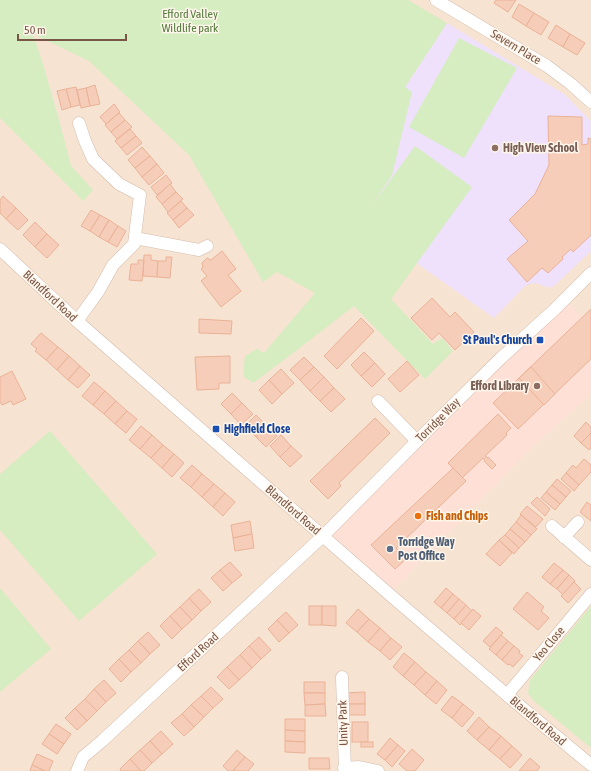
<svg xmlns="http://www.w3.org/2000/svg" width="591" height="771" viewBox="0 0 591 771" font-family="'Asap Condensed',sans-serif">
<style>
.residential{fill:#f7e3d1}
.commercial{fill:#ffe0d6}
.education{fill:#efe0fb}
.green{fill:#d5edc0}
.building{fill:#f6cdb8;stroke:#eab297}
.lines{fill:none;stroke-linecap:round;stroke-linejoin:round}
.street-casing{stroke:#d3baab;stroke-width:13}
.street{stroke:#fff;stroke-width:12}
.education-dot{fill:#8d6e63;stroke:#fff6eb;stroke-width:1.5}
.transit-dot{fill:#1a4fb4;stroke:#fff6eb;stroke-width:1.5}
.food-dot{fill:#e8710a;stroke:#fff6eb;stroke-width:1.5}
.service-dot{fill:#5c6f8a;stroke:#fff6eb;stroke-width:1.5}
.labels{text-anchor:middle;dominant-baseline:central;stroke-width:3;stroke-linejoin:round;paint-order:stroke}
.park-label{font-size:12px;fill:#517a3b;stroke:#fff6eb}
.street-label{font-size:12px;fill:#795546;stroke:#fff6eb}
.education-label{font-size:12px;font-weight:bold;fill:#785e54;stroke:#fff6eb;text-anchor:start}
.transit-label{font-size:12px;font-weight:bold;fill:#164399;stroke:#fff6eb;text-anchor:end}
.food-label{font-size:12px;font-weight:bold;fill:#c56008;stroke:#fff6eb;text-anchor:start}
.service-label{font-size:12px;font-weight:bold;fill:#4e5e75;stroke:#fff6eb;text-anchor:start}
</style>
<rect width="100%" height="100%" fill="#fef2e3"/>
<rect class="residential" x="0" y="0" width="591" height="771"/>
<path class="commercial" d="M564,299L591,326V394L533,446L389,594L323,536Z"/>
<path class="education" d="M447,23L564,94L591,121V251L553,287H546L536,283L526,285L494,318L360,223L392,175L405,87Z"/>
<g class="green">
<path d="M0,0H408L447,23L405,87L412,92L392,175L370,208L415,146L472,187L391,299L433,344L442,338L453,351L425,379L354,306L297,350L253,383L243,376L245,356L257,349L264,353L315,293L277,272L263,282L189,155L89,61L33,34L43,64L59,120L71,166L93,190L83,201L0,118Z"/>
<path d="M459,38L517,68L464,158L409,127Z"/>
<path d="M50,431L157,554L79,621L0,530V474Z"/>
<path d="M0,588L51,649L0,692Z"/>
<path d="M591,606V748L533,700L528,693L530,680Z"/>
</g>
<g class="building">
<path d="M496,0H516L508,12L494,3Z"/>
<path d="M519,4L534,13L526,26L512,17Z"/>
<path d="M534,13L549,22L541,35L526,26Z"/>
<path d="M556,25L570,34L563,47L548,38Z"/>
<path d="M570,34L585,43L577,55L563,47Z"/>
<path d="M95,85L100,104L90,106L86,88Z"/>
<path d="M76,87L80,105L71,107L66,89Z"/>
<path d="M86,88L90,106L81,108L77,90Z"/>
<path d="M66,89L71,107L62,110L57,91Z"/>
<path d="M114,104L120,112L106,124L100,117Z"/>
<path d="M119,113L125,120L111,132L105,125Z"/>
<path d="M548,116L582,117V145L588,144V138L591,139V235L573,252L571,249L562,257L563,259L548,273L542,268L527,282L507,259L528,241L509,220L535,194L549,165Z"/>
<path d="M125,120L132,127L117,139L111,132Z"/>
<path d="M130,129L136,136L121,148L115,141Z"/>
<path d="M136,136L142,143L127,155L121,148Z"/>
<path d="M142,147L150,156L135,168L128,160Z"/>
<path d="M150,156L157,164L142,177L135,168Z"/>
<path d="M157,164L164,173L149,185L142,177Z"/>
<path d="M166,175L172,183L157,195L151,187Z"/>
<path d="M170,184L176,192L162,204L156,197Z"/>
<path d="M176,192L183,199L168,212L162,204Z"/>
<path d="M3,196L16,208L6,219L0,213V200Z"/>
<path d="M181,201L187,208L173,220L167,213Z"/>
<path d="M16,208L28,220L18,230L6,219Z"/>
<path d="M187,208L194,215L179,228L173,220Z"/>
<path d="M91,210L100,215L90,231L81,226Z"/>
<path d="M100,215L109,220L99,237L90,231Z"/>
<path d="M109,220L118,226L108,242L99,237Z"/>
<path d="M35,222L47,234L35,247L23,235Z"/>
<path d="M118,226L126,231L117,247L108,242Z"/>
<path d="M47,234L59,245L47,258L35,247Z"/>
<path d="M222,251L236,269L228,275L241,291L221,307L201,281L207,276L201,269L203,267L202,263L207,258L211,260Z"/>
<path d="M144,255H151V260L158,261L157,277L143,276Z"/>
<path d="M166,257H172L170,278L157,277L158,261H166Z"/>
<path d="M138,260H144L142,281L129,280L131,264H138Z"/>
<path d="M432,298L450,317L455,312L474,332L455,350L439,333L432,340L411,318Z"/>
<path d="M591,309V359L518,429L493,403Z"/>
<path d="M361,318L374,331L337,369L324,356Z"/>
<path d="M199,319L232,321L231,334L199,333Z"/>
<path d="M41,333L58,347L46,360L35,351L37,349L31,344Z"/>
<path d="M58,347L69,356L57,370L46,360Z"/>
<path d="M364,352L375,363L361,376L351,365Z"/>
<path d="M69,356L80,366L68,380L57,370Z"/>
<path d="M230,356V383H219V389L197,390L195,357Z"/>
<path d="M304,357L314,367L300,380L290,370Z"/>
<path d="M407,361L419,375L400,392L388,379Z"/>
<path d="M375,363L385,374L372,387L361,376Z"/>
<path d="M80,366L90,375L78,388L68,380Z"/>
<path d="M314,367L324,377L310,391L300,380Z"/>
<path d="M531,367L555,394L544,405L519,378Z"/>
<path d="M281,369L294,383L282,394L269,380Z"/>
<path d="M12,371L26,399L13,405L11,401L2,405L0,402V377Z"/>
<path d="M324,377L334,388L320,401L310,391Z"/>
<path d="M269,380L282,394L272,404L259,390Z"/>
<path d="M94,382L105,391L93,405L82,396Z"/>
<path d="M334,388L345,399L331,412L320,401Z"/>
<path d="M105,391L116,401L104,414L93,405Z"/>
<path d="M232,393L242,403L231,414L221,404Z"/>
<path d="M116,401L127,411L115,424L104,414Z"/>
<path d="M242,403L253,414L241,425L231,414Z"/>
<path d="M127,411L137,419L126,433L115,424Z"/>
<path d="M498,414L511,428L506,433L507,435L485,456L488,458V457L496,465L492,469L484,461L485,460L483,458L462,478L448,463Z"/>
<path d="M256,415L267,426L256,437L245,426Z"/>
<path d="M375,418L390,433L339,483L341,486L328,499L310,481Z"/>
<path d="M586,422L591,427V433L581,443L574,436Z"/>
<path d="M141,426L152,435L140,449L129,440Z"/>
<path d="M267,426L277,436L266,447L256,437Z"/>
<path d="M591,433V448L589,450L581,443Z"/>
<path d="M152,435L163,445L151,458L140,449Z"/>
<path d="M281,435L291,446L280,457L270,446Z"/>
<path d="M163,445L174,454L162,468L151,458Z"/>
<path d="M291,446L302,456L290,467L280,457Z"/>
<path d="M174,454L184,463L172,477L162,468Z"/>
<path d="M584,459L591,465V472L579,485L566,473L573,465L576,468Z"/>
<path d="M192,465L202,474L191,487L180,478Z"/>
<path d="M453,468L466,481L396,548L406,559L395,569L371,545Z"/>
<path d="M566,473L579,485L574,491L561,479Z"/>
<path d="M202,474L214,484L202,497L191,487Z"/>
<path d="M557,479L571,491L566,497L552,485Z"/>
<path d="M214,484L225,493L213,507L202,497Z"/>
<path d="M552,485L566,497L560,504L546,492Z"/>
<path d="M546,492L560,504L555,510L541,498Z"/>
<path d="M225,493L235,502L223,516L213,507Z"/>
<path d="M537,497L550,509L545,516L531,503Z"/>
<path d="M587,502L591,505V521L580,512Z"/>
<path d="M527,506L543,519L536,527L520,514Z"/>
<path d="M521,515L537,529L531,535L516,522Z"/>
<path d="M250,521L252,534L233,538L231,525Z"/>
<path d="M516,522L531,535L525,542L510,529Z"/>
<path d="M510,529L525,542L519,548L505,535Z"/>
<path d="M252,534L254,548L235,551L233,538Z"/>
<path d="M505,535L519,548L514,554L499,540Z"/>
<path d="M499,540L512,553L500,566L486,554Z"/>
<path d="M230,562L242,575L232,583L220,570Z"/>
<path d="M554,563L563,570L550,584L542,577Z"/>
<path d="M220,570L232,583L223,591L211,578Z"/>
<path d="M563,570L569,575L557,589L550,584Z"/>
<path d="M569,575L575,581L563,595L557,589Z"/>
<path d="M574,582L581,589L568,603L561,596Z"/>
<path d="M446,588L453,594L441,608L434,602Z"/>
<path d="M199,589L211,602L201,611L189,598Z"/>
<path d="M527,592L544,607L541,611L549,618L538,630L513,609Z"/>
<path d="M453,594L459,599L447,613L441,608Z"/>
<path d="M189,598L201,611L192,620L180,607Z"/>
<path d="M459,599L466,605L454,619L447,613Z"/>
<path d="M466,605L472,611L460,625L454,619Z"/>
<rect x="309" y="606" width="13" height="19"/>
<path d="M322,606H336V626L322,625Z"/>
<path d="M180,607L192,620L182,629L170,616Z"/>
<path d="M358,609L369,619L357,632L346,623Z"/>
<path d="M473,609L481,616L469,630L461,623Z"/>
<path d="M286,612L298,625L289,633L277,620Z"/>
<path d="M170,616L182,629L172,639L160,626Z"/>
<path d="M369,619L380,628L368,642L357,632Z"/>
<path d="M277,620L289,633L279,642L268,629Z"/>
<path d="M496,627L503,633L490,647L483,641Z"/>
<path d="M380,628L391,638L380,651L368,642Z"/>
<path d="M148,632L160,645L150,654L138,641Z"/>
<path d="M501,635L508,641L496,655L489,649Z"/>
<path d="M259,637L271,650L261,659L249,646Z"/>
<path d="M391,638L402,647L390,660L380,651Z"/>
<path d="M138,641L150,654L141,663L129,650Z"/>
<path d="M508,641L514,646L502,660L496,655Z"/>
<path d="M249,646L261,659L252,668L240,655Z"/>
<path d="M514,646L520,651L519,653L523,656L513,667L509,664L508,665L502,660Z"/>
<path d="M129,650L141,663L131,672L119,659Z"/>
<path d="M404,653L415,662L403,676L393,667Z"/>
<path d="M240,655L252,668L239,680L227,667Z"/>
<path d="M119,659L131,672L121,682L109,669Z"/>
<path d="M415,662L426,672L414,685L403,676Z"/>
<path d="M227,667L239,680L229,689L217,677Z"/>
<path d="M426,672L437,681L425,695L414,685Z"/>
<path d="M104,680L116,693L106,702L94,689Z"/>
<path d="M437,681L447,690L436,704L425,695Z"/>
<rect x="304" y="682" width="21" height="11"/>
<path d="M211,687L223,699L213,708L201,696Z"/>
<path d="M94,689L106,702L97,711L85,699Z"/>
<path d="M365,692V704H345L344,693Z"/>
<path d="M304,693H325V704L305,705Z"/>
<path d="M201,696L213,708L204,717L191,705Z"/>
<path d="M452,696L463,704L452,718L441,710Z"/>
<path d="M85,699L97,711L87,721L75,708Z"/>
<path d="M325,704L326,716H305V705Z"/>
<rect x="345" y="704" width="20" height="11"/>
<path d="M463,704L474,713L462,727L452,718Z"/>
<path d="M191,705L204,717L194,727L182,714Z"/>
<path d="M75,708L87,721L77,730L65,718Z"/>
<path d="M182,714L194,727L184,736L171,723Z"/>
<path d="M479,717L489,727L477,740L467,731Z"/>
<path d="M285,719H305V731L285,730Z"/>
<rect x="352" y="722" width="16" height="20"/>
<path d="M56,724L71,734L64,744L49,734Z"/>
<path d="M489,727L501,736L489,750L477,740Z"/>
<path d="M285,730L305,731V742L285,741Z"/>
<path d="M161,731L173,744L162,754L150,741Z"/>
<path d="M49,734L64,744L57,754L42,744Z"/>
<path d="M501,736L512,746L500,759L489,750Z"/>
<path d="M390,738L398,745L385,760L377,754Z"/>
<path d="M150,741L162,754L152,763L140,750Z"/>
<path d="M285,741L305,742V753L285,752Z"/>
<rect x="361" y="742" width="12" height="5"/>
<path d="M398,745L405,751L392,767L385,760Z"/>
<path d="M512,746L522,755L510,768L500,759Z"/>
<path d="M412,749L424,760L415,771H407L399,764Z"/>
<path d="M140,750L152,763L144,771H141L130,759Z"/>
<path d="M237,750L245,757L233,771H228L223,766Z"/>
<path d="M37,754L53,761L49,771H45L32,765Z"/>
<path d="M245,757L254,764L248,771H233Z"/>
<path d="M309,758H329L330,769H309Z"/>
<path d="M530,758L540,767L537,771H519Z"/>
<path d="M130,759L141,771H121L120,769Z"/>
<path d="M32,765L45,771H30Z"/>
</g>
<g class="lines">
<defs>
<g id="street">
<path d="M436,0L547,66L571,84L591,102"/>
<path d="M135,238L199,250L207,246"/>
<path d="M0,249L77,321L389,594L514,701L591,765"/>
<path d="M77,321L98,292L113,265L134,244L140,195L119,184L93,159L85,141L79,123"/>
<path d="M378,401L417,441"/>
<path d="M552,526L591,560"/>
<path d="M564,537L578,522"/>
<path d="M342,677L345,771"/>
<path d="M507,695L591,594"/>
<path d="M344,768L359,767L378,771"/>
<path d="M77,771L83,757L102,741L323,536L443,415L501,358L554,310L591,273"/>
</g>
</defs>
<use href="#street" class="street-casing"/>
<use href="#street" class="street"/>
</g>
<g class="education-dot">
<circle cx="495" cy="148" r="4"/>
<circle cx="537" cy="386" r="4"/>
</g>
<g class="transit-dot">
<rect x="536" y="336" width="8" height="8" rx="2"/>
<rect x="212" y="425" width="8" height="8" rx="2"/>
</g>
<circle class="food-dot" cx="418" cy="516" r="4"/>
<circle class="service-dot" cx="390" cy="549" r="4"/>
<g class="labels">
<g class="park-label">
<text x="190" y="14">Efford Valley<tspan x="190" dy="14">Wildlife park</tspan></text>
</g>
<g class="street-label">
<text transform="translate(516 47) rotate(31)">Severn Place</text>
<text transform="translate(50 296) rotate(43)">Blandford Road</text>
<text transform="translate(438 420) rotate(-45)">Torridge Way</text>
<text transform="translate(293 510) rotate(41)">Blandford Road</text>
<text transform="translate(549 644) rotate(-50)">Yeo Close</text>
<text transform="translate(198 652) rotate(-43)">Efford Road</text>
<text transform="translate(538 721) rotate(40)">Blandford Road</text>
<text transform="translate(343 723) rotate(-92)">Unity Park</text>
</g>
<g class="education-label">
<text x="503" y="148">High View School</text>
<text x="529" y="386" text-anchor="end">Efford Library</text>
</g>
<g class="transit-label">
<text x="532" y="340">St Paul's Church</text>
<text x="224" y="429" text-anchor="start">Highfield Close</text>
</g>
<g class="food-label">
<text x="426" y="516">Fish and Chips</text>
</g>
<g class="service-label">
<text x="398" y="542">Torridge Way<tspan x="398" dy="14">Post Office</tspan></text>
</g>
</g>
<path d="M18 34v6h108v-6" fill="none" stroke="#795546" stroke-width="2"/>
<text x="24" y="34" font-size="12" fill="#795546" stroke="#fff6eb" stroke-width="3" paint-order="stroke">50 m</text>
</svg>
